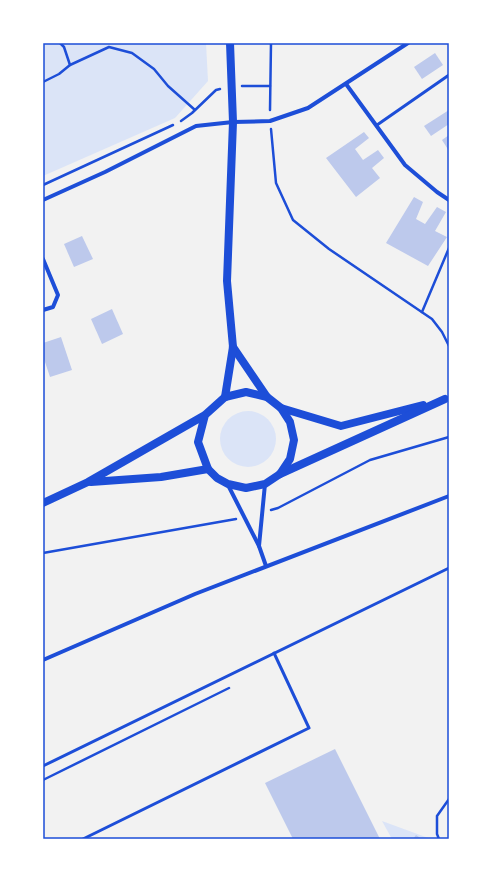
<svg xmlns="http://www.w3.org/2000/svg" width="492" height="882" viewBox="0 0 492 882" font-family="Signika,sans-serif">
<style>
.green{fill:#dbe4f7}
.building{fill:#bdc9ec}
.lines{fill:none;stroke-linecap:round;stroke-linejoin:round}
.path{stroke:#1d4ed8;stroke-width:2.5}
.service{stroke:#1d4ed8;stroke-width:3}
.minor{stroke:#1d4ed8;stroke-width:4}
.secondary{stroke:#1d4ed8;stroke-width:8}
.neatline{fill:none;stroke:#1d4ed8;stroke-width:1.5}
</style>
<rect width="100%" height="100%" fill="#f2f2f2"/>
<g class="green">
<path d="M43,43H206L208,81L175,118L43,176Z"/>
<circle cx="248" cy="439" r="28"/>
<path d="M382,821L431,839H392Z"/>
</g>
<g class="building">
<path d="M435,53L443,65L422,79L414,67Z"/>
<path d="M449,110V124L431,136L424,126Z"/>
<path d="M364,132L369,138L355,149L363,160L378,150L384,158L372,168L380,178L356,197L326,158Z"/>
<path d="M449,135V151L442,140Z"/>
<path d="M414,197L423,202L416,219L425,224L437,207L446,212L435,231L447,237L428,266L386,243Z"/>
<path d="M82,236L93,259L74,267L64,244Z"/>
<path d="M112,309L123,334L102,344L91,319Z"/>
<path d="M61,337L72,370L50,377L43,356V343Z"/>
<path d="M335,749L380,839H293L265,783Z"/>
<path d="M416,835L422,839H413Z"/>
</g>
<g class="lines">
<g class="path">
<path d="M60,43L64,47L70,65"/>
<path d="M43,82L59,74L70,65L109,47L132,53L154,69L168,86L195,110"/>
<path d="M242,86H270"/>
<path d="M270,110L271,43"/>
<path d="M181,121L192,113L216,90L220,89"/>
<path d="M271,129L276,183L293,220L329,249L432,319L442,332L449,346"/>
<path d="M43,185L173,125"/>
<path d="M422,312L449,248"/>
<path d="M271,510L278,508L370,460L449,437"/>
<path d="M43,553L236,519"/>
<path d="M43,780L229,688"/>
<path d="M439,839L437,834V816L449,799"/>
</g>
<g class="service">
<path d="M377,125L449,75"/>
<path d="M43,766L449,568"/>
<path d="M83,839L309,728L274,653"/>
</g>
<g class="minor">
<path d="M346,84L405,165L437,192L449,200"/>
<path d="M43,200L105,172L196,126L233,122L270,121L308,108L408,43"/>
<path d="M43,259L58,295L53,307L43,310"/>
<path d="M228,485L259,546L266,566"/>
<path d="M259,546L265,484"/>
<path d="M43,660L195,594L449,496"/>
</g>
<g class="secondary">
<path d="M233,347L267,397"/>
<path d="M225,397L233,347L227,281L233,122L230,43"/>
<path d="M281,408L341,426L423,405"/>
<path d="M280,474L445,399"/>
<path d="M91,482L161,477L208,469"/>
<path d="M43,503L88,482L205,415L225,397L246,392L267,397L281,408L290,422L294,440L290,459L280,474L265,484L246,488L228,484L217,478L208,469L198,442L205,415"/>
</g>
</g>
<rect width="492" height="882" fill="none" stroke="#ffffff" stroke-width="88"/>
<rect x="44" y="44" width="404" height="794" class="neatline"/>
</svg>
